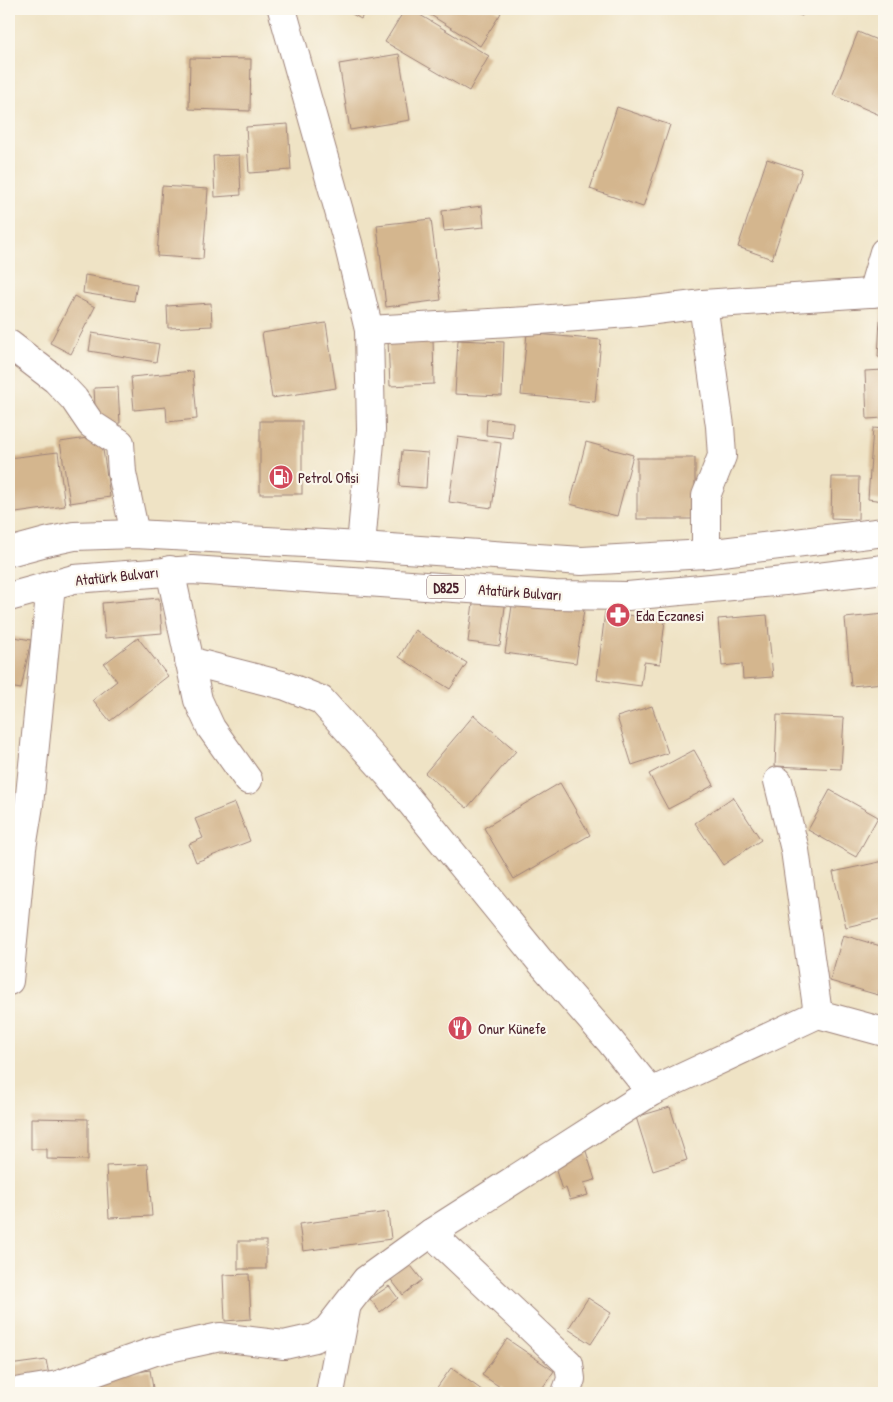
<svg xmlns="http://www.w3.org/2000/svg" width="893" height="1402" viewBox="0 0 893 1402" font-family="'Patrick Hand',sans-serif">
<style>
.building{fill:#d4b68e}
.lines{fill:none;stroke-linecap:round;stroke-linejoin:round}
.street-casing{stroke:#9c8178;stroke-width:30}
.highway-casing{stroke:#9c8178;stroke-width:30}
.street{stroke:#fff;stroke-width:28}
.highway{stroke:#fff;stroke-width:28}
.labels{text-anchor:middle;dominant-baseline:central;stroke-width:4.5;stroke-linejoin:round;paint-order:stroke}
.shield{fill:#fbf7ec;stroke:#7f6065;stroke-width:1}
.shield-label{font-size:14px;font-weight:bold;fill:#4a1f2b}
.poi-label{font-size:15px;fill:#4a1f2b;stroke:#fbf7ec;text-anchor:start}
.street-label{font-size:15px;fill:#4a1f2b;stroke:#fbf7ec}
</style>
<rect width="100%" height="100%" fill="#fbf7ec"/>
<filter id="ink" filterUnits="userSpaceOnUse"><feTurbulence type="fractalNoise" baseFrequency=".02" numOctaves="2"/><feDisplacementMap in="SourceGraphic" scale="10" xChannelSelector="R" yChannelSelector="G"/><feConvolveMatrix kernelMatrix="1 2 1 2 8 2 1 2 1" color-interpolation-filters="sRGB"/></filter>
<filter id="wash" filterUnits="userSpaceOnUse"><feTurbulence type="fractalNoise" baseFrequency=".0096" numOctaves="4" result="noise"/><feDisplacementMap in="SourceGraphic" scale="20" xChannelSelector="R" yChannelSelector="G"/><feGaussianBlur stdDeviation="1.12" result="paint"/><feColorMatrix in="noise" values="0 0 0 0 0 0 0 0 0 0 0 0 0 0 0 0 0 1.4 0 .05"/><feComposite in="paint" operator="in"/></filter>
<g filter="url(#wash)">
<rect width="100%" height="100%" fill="#efe3c5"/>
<g id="blocks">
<g class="building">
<path d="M343,9H366L361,19Z"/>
<path d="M405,9H410L489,56L469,91L385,42Z"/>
<path d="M421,9H494L501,13L480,46Z"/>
<path d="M784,9H805L802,16Z"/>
<path d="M858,32L884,43V111L882,116L833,95Z"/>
<path d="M399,54L410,120L350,130L339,64Z"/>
<path d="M190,58L251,59L250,111L189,109Z"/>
<path d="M617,107L670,125L643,207L590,189Z"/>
<path d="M288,124L291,170L249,173L246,127Z"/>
<path d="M239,155L241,195L215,197L213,156Z"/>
<path d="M767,159L802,170L772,259L738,247Z"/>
<path d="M162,186L208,189L203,259L157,256Z"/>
<path d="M482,206L484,227L444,231L442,211Z"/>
<path d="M431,219L441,300L386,307L377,225Z"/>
<path d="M85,275L137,284L134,301L83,293Z"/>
<path d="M74,296L95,307L71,354L50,343Z"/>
<path d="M211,303L212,326L168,328L167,306Z"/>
<path d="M881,303H884V358L878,357Z"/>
<path d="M326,323L336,388L272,398L262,333Z"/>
<path d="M92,333L159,344L156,362L89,351Z"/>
<path d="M527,333L601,340L595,402L521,395Z"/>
<path d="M433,338L434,384L390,386L388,340Z"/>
<path d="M458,340L504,342L502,396L455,394Z"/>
<path d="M884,370V418L867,419L865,371Z"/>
<path d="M193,371L197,419L167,422L166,407L134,410L131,377Z"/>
<path d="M118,387L120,423L96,425L94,388Z"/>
<path d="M487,419L513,422L512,438L486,435Z"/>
<rect x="260" y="421" width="42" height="73"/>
<path d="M873,428L884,429V501L868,499Z"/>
<path d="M101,436L110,497L70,503L60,442Z"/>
<path d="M458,437L501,443L492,508L449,502Z"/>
<path d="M586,442L633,455L617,516L570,504Z"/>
<path d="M402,451L428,453L426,488L399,486Z"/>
<path d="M58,452L65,506L9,514V458Z"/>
<rect x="637" y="458" width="58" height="61"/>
<path d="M832,477H859L858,519L831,518Z"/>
<path d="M474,595L506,599L500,646L468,642Z"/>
<path d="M159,598L162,633L105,638L102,603Z"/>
<path d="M513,599L584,610L576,663L505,653Z"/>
<path d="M605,612L665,620L660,664L644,662L641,686L597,680Z"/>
<path d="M884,614V683L851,686L845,618Z"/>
<path d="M767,615L773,677L743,679L742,664L722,666L718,619Z"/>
<path d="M415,630L467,663L450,689L399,657Z"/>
<path d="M9,636L31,640L21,689L9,687Z"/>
<path d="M138,638L168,676L110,721L93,700L117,681L104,664Z"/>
<path d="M652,706L668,753L632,765L617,717Z"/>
<path d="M474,715L516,751L467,808L425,773Z"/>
<path d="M777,715L844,718L841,769L775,766Z"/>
<path d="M694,750L714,785L668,809L649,774Z"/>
<path d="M560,783L590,835L514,879L484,828Z"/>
<path d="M830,790L878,817L856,857L808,830Z"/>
<path d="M733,797L761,840L723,865L695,823Z"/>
<path d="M235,803L250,841L196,862L189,844L203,838L195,819Z"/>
<path d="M884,861V918L846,927L833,872Z"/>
<path d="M843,935L884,947V974L878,995L830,981Z"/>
<path d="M670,1107L687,1160L653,1171L636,1117Z"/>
<path d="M31,1118L88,1119V1160L47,1159V1149H31Z"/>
<path d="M585,1148L595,1180L584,1183L588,1195L570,1200L566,1188L562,1190L552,1158Z"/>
<path d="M148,1164L152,1216L109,1218L106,1166Z"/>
<path d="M388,1212L391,1239L303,1251L299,1224Z"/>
<rect x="238" y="1241" width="28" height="28"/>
<path d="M408,1262L422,1280L403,1295L389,1277Z"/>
<path d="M249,1274L251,1319L225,1321L223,1275Z"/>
<path d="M389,1286L398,1298L380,1312L370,1299Z"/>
<path d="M588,1298L611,1313L591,1344L568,1329Z"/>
<path d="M507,1339L554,1371L539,1393H509L482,1375Z"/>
<path d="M46,1360L49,1375L9,1381V1365Z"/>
<path d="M451,1368L486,1393H433Z"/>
<path d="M150,1370L153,1388L121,1393H92L90,1380Z"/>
</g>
</g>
</g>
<g filter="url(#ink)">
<use href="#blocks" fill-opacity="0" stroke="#9c8178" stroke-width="1"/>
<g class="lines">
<defs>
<g id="street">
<path d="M282,9L348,243L369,330L371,430L361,546"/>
<path d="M872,293L884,252"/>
<path d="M703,304L720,426L722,456L706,496V554"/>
<path d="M369,330L527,321L639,312L703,304L884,292"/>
<path d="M9,344L56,380L74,399L91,424L120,443L122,473L135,534"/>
<path d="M170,570L198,700L211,728L248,780"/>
<path d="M189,661L286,686L321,700L387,773L540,961L610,1041L651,1092"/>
<path d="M778,781L795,850L818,1014"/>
<path d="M9,981L22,848L29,805L51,585"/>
<path d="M431,1233L569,1364L571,1379L566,1393"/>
<path d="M9,1393L58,1385L155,1351L220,1337L284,1345L315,1338L328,1329L366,1280L431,1233L651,1092L818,1014L884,1032"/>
<path d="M330,1393L346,1309"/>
</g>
<g id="highway">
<path d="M9,552L46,542L74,536L135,534L361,546L582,561L706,554L884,532"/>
<path d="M9,597L74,579L192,570L555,595L628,596L785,581L884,569"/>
</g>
</defs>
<use href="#street" class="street-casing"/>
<use href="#highway" class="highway-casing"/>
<use href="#street" class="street"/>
<use href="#highway" class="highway"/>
</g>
</g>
<defs>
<symbol id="fuel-disc" viewBox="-11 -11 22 22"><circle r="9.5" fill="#d1495b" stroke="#fbf7ec"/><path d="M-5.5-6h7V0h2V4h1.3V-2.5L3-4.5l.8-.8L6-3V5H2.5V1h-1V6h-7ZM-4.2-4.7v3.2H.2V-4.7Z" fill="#fff"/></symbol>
<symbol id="pharmacy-disc" viewBox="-11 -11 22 22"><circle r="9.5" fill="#d1495b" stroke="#fbf7ec"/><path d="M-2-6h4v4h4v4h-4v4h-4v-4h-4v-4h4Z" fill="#fff"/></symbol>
<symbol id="restaurant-disc" viewBox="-11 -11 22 22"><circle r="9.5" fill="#d1495b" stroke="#fbf7ec"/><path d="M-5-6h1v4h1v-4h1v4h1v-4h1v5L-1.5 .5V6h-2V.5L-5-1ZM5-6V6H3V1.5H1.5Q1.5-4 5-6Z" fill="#fff"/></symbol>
</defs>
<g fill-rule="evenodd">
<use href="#fuel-disc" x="267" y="463" width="28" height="28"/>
<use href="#pharmacy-disc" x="604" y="601" width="28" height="28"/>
<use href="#restaurant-disc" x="446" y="1014" width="28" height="28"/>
</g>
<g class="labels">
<rect class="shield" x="427" y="575.5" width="38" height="23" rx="4"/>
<g class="shield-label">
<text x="446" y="587">D825</text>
</g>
<g class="poi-label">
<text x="298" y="477">Petrol Ofisi</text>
<text x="636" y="615">Eda Eczanesi</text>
<text x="478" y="1028">Onur Künefe</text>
</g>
<g class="street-label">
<text transform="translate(117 576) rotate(-6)">Atatürk Bulvarı</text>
<text transform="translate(520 592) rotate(4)">Atatürk Bulvarı</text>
</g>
</g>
<rect width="893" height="1402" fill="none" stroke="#fbf7ec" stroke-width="30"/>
</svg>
